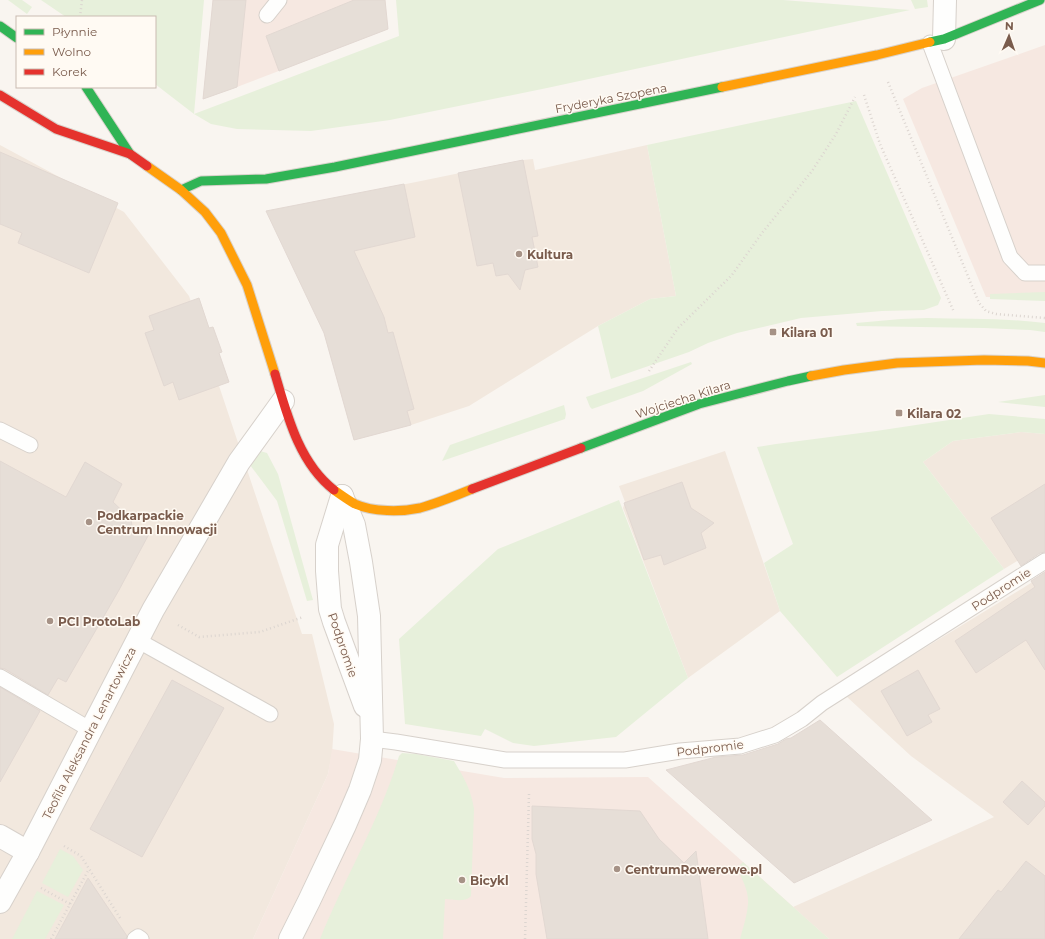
<svg xmlns="http://www.w3.org/2000/svg" width="1045" height="939" viewBox="0 0 1045 939" font-family="Montserrat,sans-serif">
<style>
.residential{fill:#f2e8de}
.commercial{fill:#f6e8e1}
.green{fill:#e7f0db}
.building{fill:#e6ded7;stroke:#e2d8d2}
.lines{fill:none;stroke-linecap:round;stroke-linejoin:round}
.lane-casing{stroke:#d7d1cb;stroke-width:17}
.street-casing{stroke:#d7d1cb;stroke-width:24}
.fast-casing{stroke:#d9d2cb;stroke-width:11}
.slow-casing{stroke:#d9d2cb;stroke-width:11}
.jam-casing{stroke:#d9d2cb;stroke-width:11}
.path{stroke:#dcd5d0;stroke-width:2.5;stroke-dasharray:1 3;stroke-linecap:butt}
.lane{stroke:#fefefd;stroke-width:15}
.street{stroke:#fefefd;stroke-width:22}
.fast{stroke:#30b455;stroke-width:9}
.slow{stroke:#ff9f0a;stroke-width:9}
.jam{stroke:#e5322d;stroke-width:9}
.poi-dot{fill:#a69286;stroke:#fffaf3;stroke-width:1.5}
.labels{text-anchor:middle;dominant-baseline:central;stroke-width:3;stroke-linejoin:round;paint-order:stroke}
.street-label{font-size:12px;fill:#7a5c4d;stroke:#fffaf3}
.poi-label{font-size:12px;font-weight:bold;fill:#7a5c4d;stroke:#fffaf3;text-anchor:start}
</style>
<rect width="100%" height="100%" fill="#f9f5f0"/>
<g class="residential">
<path d="M0,145L124,212L189,296L302,634H312L334,724L332,754L328,774L253,939H0Z"/>
<path d="M647,145L676,296L650,299L598,326L469,406L411,425L354,440L324,333L274,210L416,182L523,160L533,159L535,170Z"/>
<path d="M1021,432L1045,434V544L1004,569L923,462L953,441Z"/>
<path d="M725,451L780,611L688,678L623,508L625,502L619,486Z"/>
<path d="M1045,574V939H829L793,907L994,817L911,756L846,696L1023,588Z"/>
</g>
<g class="commercial">
<path d="M213,0H385L388,29L237,87L203,99Z"/>
<path d="M1045,45V298L986,297L903,99L922,88Z"/>
<path d="M332,749L504,778L648,777L829,939H253L328,774Z"/>
</g>
<g class="green">
<path d="M8,0H22L32,7L27,14Z"/>
<path d="M41,0H204L194,114L399,36L396,0H783L910,10L547,88L390,120L311,131L237,129L211,124L194,114L155,84V17H66Z"/>
<path d="M911,0H927L928,7L915,9Z"/>
<path d="M856,101L941,298L938,305L924,310L882,311L801,318L737,333L708,343L689,352L611,379L598,326L650,299L676,296L647,145Z"/>
<path d="M1045,292V301L990,299V294Z"/>
<path d="M927,318C966,319 1006,318 1045,323V332L1030,330L984,328L857,326L856,323L901,319Z"/>
<path d="M691,362L692,364L643,391L592,409L590,407L586,397Z"/>
<path d="M1045,395V407L998,402Z"/>
<path d="M564,405L566,414L565,419L442,461L450,445Z"/>
<path d="M989,414L1045,419V434L1021,432L953,441L923,462L1004,569L837,677L780,611L764,563L793,544L757,447L776,444L876,431Z"/>
<path d="M260,451L267,453L278,474L313,600L307,601L277,501L250,465Z"/>
<path d="M619,500L688,678L616,737L534,746L513,743L485,729L481,736L405,724L399,639L498,549Z"/>
<path d="M402,753L416,754L454,761C464,778 471,789 474,809L471,896C465,903 453,899 445,899L443,939H320C345,877 380,820 399,756Z"/>
<path d="M60,849L73,856L83,870L68,897L42,883Z"/>
<path d="M743,862L829,939H740C743,928 747,916 748,904C749,891 742,879 737,868Z"/>
<path d="M37,891L64,905L45,939H12Z"/>
</g>
<g class="building">
<path d="M213,0H246L237,87L203,99Z"/>
<path d="M354,0H385L388,29L279,71L266,36Z"/>
<path d="M0,152L118,203L89,273L18,243L22,233L0,224Z"/>
<path d="M523,160L538,236L532,237L538,267L525,270L520,290L508,274L496,276L493,263L477,266L458,173Z"/>
<path d="M404,184L415,237L354,251L384,317L388,333L393,332L414,409L407,411L411,425L354,440L324,333L266,211Z"/>
<path d="M199,298L209,328L213,327L222,352L219,353L229,382L179,400L173,382L164,386L145,333L154,330L149,316Z"/>
<path d="M0,461L66,497L85,462L122,484L113,502L131,519L132,526L149,534L119,590L66,682L58,678L48,695L5,669L0,668Z"/>
<path d="M682,482L691,508L714,523L701,533L706,548L664,565L661,555L644,560L624,503Z"/>
<path d="M1045,484V552L1040,553L1021,566L991,518Z"/>
<path d="M1045,572V670L1026,640L976,673L955,641L1035,587L1031,581Z"/>
<path d="M918,670L940,709L928,715L932,722L907,736L881,691Z"/>
<path d="M172,680L224,708L142,857L90,829Z"/>
<path d="M0,687L40,711L0,782Z"/>
<path d="M820,720L932,820L794,883L666,770L716,757L743,755L778,744L786,739L791,738Z"/>
<path d="M1022,781L1045,802V806L1028,825L1003,802Z"/>
<path d="M532,806L640,811L659,839L684,863L696,851L708,939H547L536,874V854L532,839Z"/>
<path d="M1026,861L1045,876V939H959L998,890L1001,892Z"/>
<path d="M88,878L127,936L126,939H55Z"/>
</g>
<g class="lines">
<defs>
<g id="lane">
<path d="M267,15L279,0"/>
<path d="M930,43L1010,257L1025,273H1045"/>
<path d="M0,430L30,445"/>
<path d="M137,640L270,714"/>
<path d="M0,677L91,730"/>
<path d="M372,739L396,742L505,760H625L680,751L740,746L775,735L802,719L822,703L1045,561"/>
<path d="M135,939L138,937L141,939"/>
</g>
<g id="street">
<path d="M944,39L945,0"/>
<path d="M342,496L327,545V571L330,609L334,622L365,706"/>
<path d="M0,836L28,852"/>
<path d="M0,902L28,852L153,610L239,462L283,401"/>
<path d="M290,939L309,901L345,825L360,790L370,760L372,739L369,616L361,562L354,525L342,496"/>
</g>
<g id="fast">
<path d="M0,26L17,38"/>
<path d="M930,42L944,39L1040,0"/>
<path d="M86,87L130,154"/>
<path d="M181,190L201,181L266,179L335,167L722,87"/>
<path d="M581,448L699,404L788,381L811,376"/>
</g>
<g id="slow">
<path d="M722,87L877,55L930,42"/>
<path d="M147,166L181,190L205,212L221,233L247,285L275,374"/>
<path d="M811,376L844,370L897,363L984,360L1028,361L1045,363"/>
<path d="M334,490C341,495 348,500 355,504C373,512 401,512 420,508C438,503 455,496 472,489"/>
</g>
<g id="jam">
<path d="M0,95L56,129L130,154L147,166"/>
<path d="M275,374C287,415 299,463 334,490"/>
<path d="M472,489L581,448"/>
</g>
</defs>
<use href="#lane" class="lane-casing"/>
<use href="#street" class="street-casing"/>
<use href="#fast" class="fast-casing"/>
<use href="#slow" class="slow-casing"/>
<use href="#jam" class="jam-casing"/>
<g class="path">
<path d="M80,17L82,0"/>
<path d="M888,82L979,303L986,311L996,314L1045,318"/>
<path d="M864,95L880,144L954,312"/>
<path d="M649,371L678,328L732,275L762,233L812,171L836,134L855,97"/>
<path d="M178,625L199,637L260,632L303,617"/>
<path d="M64,846L81,856L120,918"/>
<path d="M41,888L70,904"/>
<path d="M51,939L89,869"/>
<path d="M525,939L529,794"/>
</g>
<use href="#lane" class="lane"/>
<use href="#street" class="street"/>
<use href="#fast" class="fast"/>
<use href="#slow" class="slow"/>
<use href="#jam" class="jam"/>
</g>
<g class="poi-dot">
<circle cx="519" cy="254" r="4"/>
<rect x="769" y="328" width="8" height="8" rx="2"/>
<rect x="895" y="409" width="8" height="8" rx="2"/>
<circle cx="89" cy="522" r="4"/>
<circle cx="50" cy="621" r="4"/>
<circle cx="617" cy="869" r="4"/>
<circle cx="462" cy="880" r="4"/>
</g>
<g class="labels">
<g class="street-label">
<text transform="translate(611 98) rotate(-11)">Fryderyka Szopena</text>
<text transform="translate(683 399) rotate(-18)">Wojciecha Kilara</text>
<text transform="translate(1001 589) rotate(-33)">Podpromie</text>
<text transform="translate(343 645) rotate(71)">Podpromie</text>
<text transform="translate(89 733) rotate(-63)">Teofila Aleksandra Lenartowicza</text>
<text transform="translate(710 748) rotate(-7)">Podpromie</text>
</g>
<g class="poi-label">
<text x="527" y="254">Kultura</text>
<text x="781" y="332">Kilara 01</text>
<text x="907" y="413">Kilara 02</text>
<text x="97" y="515">Podkarpackie<tspan x="97" dy="14">Centrum Innowacji</tspan></text>
<text x="58" y="621">PCI ProtoLab</text>
<text x="625" y="869">CentrumRowerowe.pl</text>
<text x="470" y="880">Bicykl</text>
</g>
</g>
<rect x="16" y="16" width="140" height="72" fill="#fffaf3" stroke="#cabbb1"/>
<rect x="24" y="29" width="20" height="6" fill="#30b455" stroke="#cabbb1"/>
<text x="52" y="36" font-size="12" fill="#7a5c4d">Płynnie</text>
<rect x="24" y="49" width="20" height="6" fill="#ff9f0a" stroke="#cabbb1"/>
<text x="52" y="56" font-size="12" fill="#7a5c4d">Wolno</text>
<rect x="24" y="69" width="20" height="6" fill="#e5322d" stroke="#cabbb1"/>
<text x="52" y="76" font-size="12" fill="#7a5c4d">Korek</text>
<g transform="translate(1009 36) rotate(2)" stroke="#fffaf3" stroke-width="3" paint-order="stroke">
<path d="M0-3L7 15L0 10L-7 15Z" fill="#7a5c4d"/>
<text y="-6" font-size="11" font-weight="bold" text-anchor="middle" fill="#7a5c4d">N</text>
</g>
</svg>
